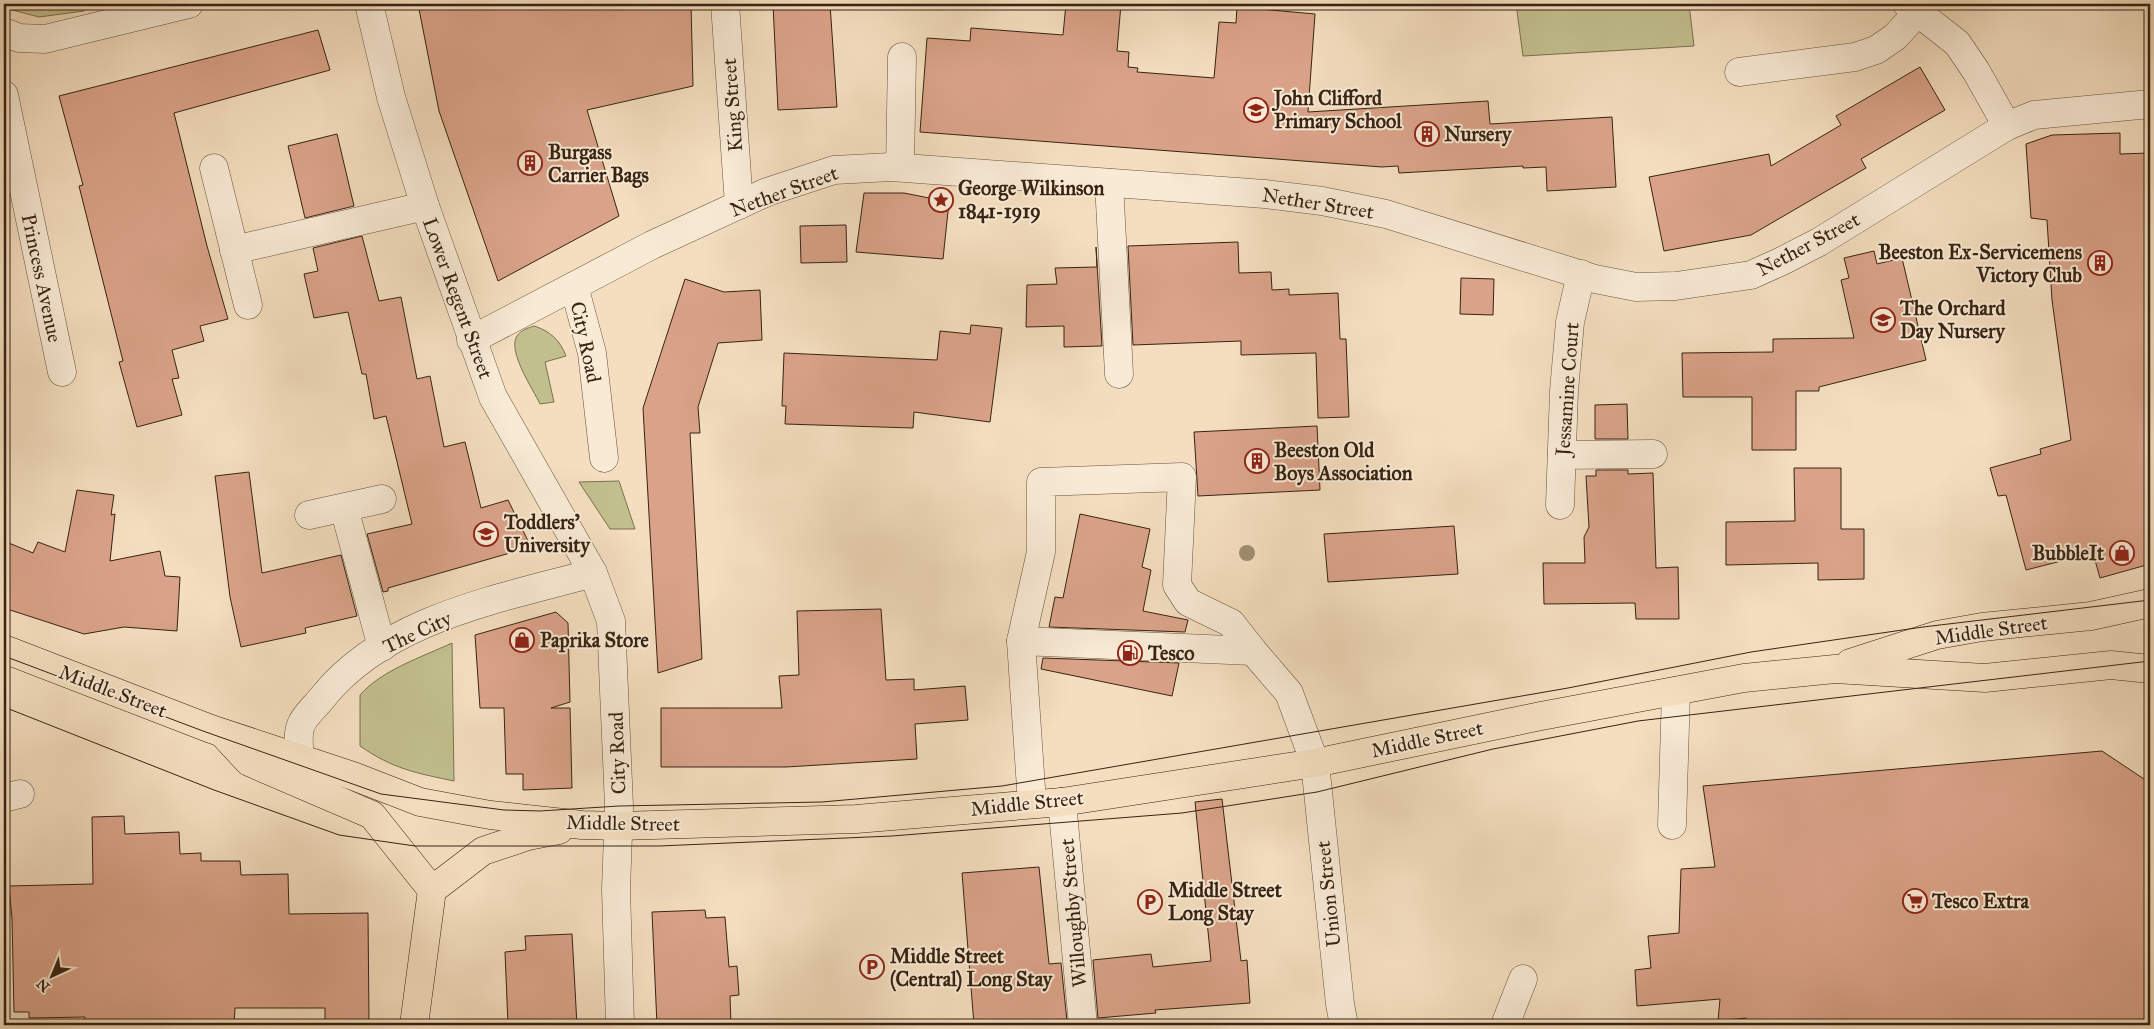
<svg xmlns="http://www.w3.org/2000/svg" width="2154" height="1029" viewBox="0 0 2154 1029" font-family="'IM FELL Great Primer',serif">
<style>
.green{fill:#c2bf8e;stroke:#7c7150}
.building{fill:#daa389;stroke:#372312}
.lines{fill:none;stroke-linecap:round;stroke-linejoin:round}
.minor-casing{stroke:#66523d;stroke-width:29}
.major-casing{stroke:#372312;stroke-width:29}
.minor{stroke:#f8ead5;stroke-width:28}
.major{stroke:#f4debf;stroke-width:28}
.tram{stroke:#372312;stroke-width:1}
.tree{fill:#9f8d71}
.labels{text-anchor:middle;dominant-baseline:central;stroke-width:4;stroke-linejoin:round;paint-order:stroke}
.poi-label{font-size:20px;font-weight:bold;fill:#372312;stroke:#f8ead5;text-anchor:start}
.street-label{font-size:20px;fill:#372312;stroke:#f8ead5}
</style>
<rect width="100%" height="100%" fill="#f4debf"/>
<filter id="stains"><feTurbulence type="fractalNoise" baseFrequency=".004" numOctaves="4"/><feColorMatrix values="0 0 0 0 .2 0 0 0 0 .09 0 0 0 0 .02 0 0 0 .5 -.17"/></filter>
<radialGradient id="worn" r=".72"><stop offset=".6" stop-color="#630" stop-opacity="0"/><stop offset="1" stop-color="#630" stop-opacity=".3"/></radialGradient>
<g class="green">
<path d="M4,4H82L84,11L39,17L5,8Z"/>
<path d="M1516,4H1689L1694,46L1523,56Z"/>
<path d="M534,326C550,331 560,340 566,356L545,362L554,402L540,404C533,389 507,351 517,336C521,330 528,328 534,326Z"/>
<path d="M619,481L635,529H610L579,482Z"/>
<path d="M452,643L454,781C416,773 393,769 360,746V695C382,670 422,657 452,643Z"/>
</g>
<g class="building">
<path d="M418,4H691L693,86L587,110L619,216L498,281L439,111Z"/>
<path d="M773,4H830L837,107L778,110Z"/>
<path d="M1066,4H1121L1117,51L1129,52L1128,67L1138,68L1137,72L1214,78L1219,22L1236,23L1237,7L1315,14L1308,112L1488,101L1490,124L1612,117L1616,187L1547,191L1546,167L1523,168V166L1399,173L1398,166L1382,167L920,132L927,38L970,41L971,28L1063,35Z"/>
<path d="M318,30L330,70L174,113L207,246L228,319L200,326L204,341L172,350L179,378L172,379L182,415L137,427L119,362L123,361L79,186L83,185L59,96Z"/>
<path d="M1920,67L1945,110L1861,159L1866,168L1751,235L1664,251L1649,177L1769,154L1771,166L1841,125L1836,116Z"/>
<path d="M2120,133V154L2150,153V564L2100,578L2093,553L2026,570L2006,495L1998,496L1990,468L2041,454L2040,449L2071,440L2052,300L2047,220L2031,218L2026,144L2052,135Z"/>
<path d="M337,134L354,206L305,218L288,146Z"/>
<path d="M864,193H904L949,202L943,259L856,252Z"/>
<path d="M846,225L847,262L801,263L800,226Z"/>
<path d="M362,236L379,301L401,297L417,379L430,376L444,447L465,442L481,508L508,500L531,547L388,588V591L383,592L367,534L412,524L386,416L374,419L366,374H362L348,312L314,318L304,274L318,271L313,248Z"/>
<path d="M1238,242L1239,273L1271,272L1272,290L1289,289V295L1338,293L1340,339H1346L1349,417L1318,418L1316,353L1241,355V341L1133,345L1128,246Z"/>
<path d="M1096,247L1102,346L1064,347V326L1026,327L1027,285L1057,284L1055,268L1097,267Z"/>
<path d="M1874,251L1877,264L1902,258L1926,360L1819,387V391H1796V450H1752V397H1683L1682,353L1773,352V339L1854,338L1841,280L1849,278L1844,258Z"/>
<path d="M1461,278L1494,279L1493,315L1460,314Z"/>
<path d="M685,279L724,292L760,290L762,340L718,343L698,407L700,433H690L702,659L658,673L643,408Z"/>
<path d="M971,325L1002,328L990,422L914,412L913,428L785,424L786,406H782L784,353L937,360L940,331L970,334Z"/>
<path d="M1627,404L1628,439H1595V405Z"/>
<path d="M1317,426L1320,490L1198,496L1194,432Z"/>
<path d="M1794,468H1841V529H1864V579L1818,580V563L1726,565V522L1795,521Z"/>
<path d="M1596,470H1628V474L1653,473L1656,568L1678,567L1679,619H1636L1635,603L1544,604L1543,563H1585L1584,537L1589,527L1586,476H1596Z"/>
<path d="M249,472L262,573L341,555L357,616L305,628L306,633L241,647L230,597L215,476Z"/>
<path d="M77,490L114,495L111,515L115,514L110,561L160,551L165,576L180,577L177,631L124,627L84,634L4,608V541L33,553L38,542L65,552Z"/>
<path d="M1080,514L1150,529L1142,567L1151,570L1143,611L1188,620L1185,632L1049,627L1055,597L1063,598Z"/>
<path d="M1454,526L1458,574L1328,582L1324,534Z"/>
<path d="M881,609L886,680L914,679V690L965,686L968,720L915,724L917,759L786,767H661V708H782L779,676L799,675L797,611Z"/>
<path d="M556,612L568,623L570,702L551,708H570L572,788L523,790V774H506L504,708H480L475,635Z"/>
<path d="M1043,658L1179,663L1172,696L1041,669Z"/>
<path d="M2102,751L2150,783V1025H1748L1746,1018L1718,1021L1720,999L1637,1006L1635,970L1651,968L1648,936L1679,933L1681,869L1715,867L1703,786Z"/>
<path d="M1222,799L1241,961L1247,960L1250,1003L1155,1010L1156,1013L1098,1018L1093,960L1151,954L1153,967L1211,961L1195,802Z"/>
<path d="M124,816L125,834L179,832L180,854L201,853V861H240L241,875L288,874L289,914L368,913L369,1021H363V1025H325V1008H235L234,1025H85V1017L29,1018V1012H14L12,919L9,886L93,884L92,817Z"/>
<path d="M1039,867L1049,964L1061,963L1067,1021L1052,1022V1025H974L962,873Z"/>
<path d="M705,910L706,918L725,917L729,967L737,966L739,995L730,996L731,1025H657L652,912Z"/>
<path d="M572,934L577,1025H508L505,952L526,950L525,936Z"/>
</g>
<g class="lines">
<defs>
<g id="minor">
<path d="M369,4L391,97L425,206L493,397L593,573L611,621L619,806L616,889L620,1025"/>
<path d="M725,4L739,205"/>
<path d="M1907,4L1957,43L1976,71L2007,126"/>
<path d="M4,32L19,38L45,39L189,4"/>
<path d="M1739,72L1855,57L1876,50L1895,37L1918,12"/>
<path d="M4,95L62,372"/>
<path d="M900,167L902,57"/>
<path d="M214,168L248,305"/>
<path d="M1109,183L1119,374"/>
<path d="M234,250L425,206"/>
<path d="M574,286L592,353L604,458"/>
<path d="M471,340L652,245L767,192L834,170L891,167L1265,194L1322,201L1386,214L1595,279L1636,287L1676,286L1751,275L1780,262L1819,242L2007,126L2034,115L2150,104"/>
<path d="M1562,455L1653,454"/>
<path d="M1560,505L1564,391L1570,322L1581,274"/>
<path d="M344,508L382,647"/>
<path d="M309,515L382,499"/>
<path d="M1021,641L1041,552V482L1182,477L1177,585L1188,602L1231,623L1253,651"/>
<path d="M300,759C299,749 297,735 301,725C304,716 316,706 322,698C386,618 499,599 593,573"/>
<path d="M4,798L20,794"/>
<path d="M1062,802L1083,1025"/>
<path d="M1032,803L1021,641L1253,651L1289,693L1315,763L1340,1004L1344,1025"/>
<path d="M1672,825L1676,691"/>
<path d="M1505,1025L1523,979"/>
</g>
<g id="major">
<path d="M4,649L211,729L353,776L420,802L490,815L582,825L619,826L856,819L1062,802L1315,763L1541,716L1744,678L1835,669L1985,678L2111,665L2150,669"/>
<path d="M1850,663L1937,635L1982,627L2091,616L2150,603"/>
<path d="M223,734L249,762L372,815L432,890"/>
<path d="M414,1025L432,890L483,851L528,836L559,830"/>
</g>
</defs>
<use href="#minor" class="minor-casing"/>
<use href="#major" class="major-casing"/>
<use href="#minor" class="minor"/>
<use href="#major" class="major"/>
<g class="tram">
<path d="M4,656L203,731L381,794L504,810L540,811L619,806L822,802L1002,786L1568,688L1751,652L1923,627L2150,600"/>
<path d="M4,707L214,790L339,835L415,846H659L892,836L1182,813L1317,792L1493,749L1638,721L2150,661"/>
</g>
</g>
<circle class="tree" cx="1247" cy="553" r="8"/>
<defs>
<symbol id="school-ring" viewBox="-11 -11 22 22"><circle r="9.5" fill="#f8ead5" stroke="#8f2418" stroke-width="1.5"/><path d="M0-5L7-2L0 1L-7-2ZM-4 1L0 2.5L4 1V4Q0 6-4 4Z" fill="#8f2418"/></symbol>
<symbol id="building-ring" viewBox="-11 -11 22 22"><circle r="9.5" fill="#f8ead5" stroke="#8f2418" stroke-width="1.5"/><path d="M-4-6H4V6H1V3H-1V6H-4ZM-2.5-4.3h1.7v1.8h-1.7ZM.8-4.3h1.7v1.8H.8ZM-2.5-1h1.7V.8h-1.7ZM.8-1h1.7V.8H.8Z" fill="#8f2418"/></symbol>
<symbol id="sight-ring" viewBox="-11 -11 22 22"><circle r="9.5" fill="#f8ead5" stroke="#8f2418" stroke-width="1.5"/><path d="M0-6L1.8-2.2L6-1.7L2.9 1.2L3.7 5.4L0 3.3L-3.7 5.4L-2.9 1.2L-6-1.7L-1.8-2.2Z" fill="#8f2418"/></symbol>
<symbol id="shop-ring" viewBox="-11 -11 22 22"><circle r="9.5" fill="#f8ead5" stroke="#8f2418" stroke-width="1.5"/><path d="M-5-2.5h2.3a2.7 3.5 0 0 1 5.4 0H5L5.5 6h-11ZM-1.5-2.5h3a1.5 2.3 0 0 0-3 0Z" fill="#8f2418"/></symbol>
<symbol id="fuel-ring" viewBox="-11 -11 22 22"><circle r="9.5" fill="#f8ead5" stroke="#8f2418" stroke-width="1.5"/><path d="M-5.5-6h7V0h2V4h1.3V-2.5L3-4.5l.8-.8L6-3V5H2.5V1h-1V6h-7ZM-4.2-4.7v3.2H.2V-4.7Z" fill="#8f2418"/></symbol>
<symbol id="supermarket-ring" viewBox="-11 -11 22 22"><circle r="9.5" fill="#f8ead5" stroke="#8f2418" stroke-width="1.5"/><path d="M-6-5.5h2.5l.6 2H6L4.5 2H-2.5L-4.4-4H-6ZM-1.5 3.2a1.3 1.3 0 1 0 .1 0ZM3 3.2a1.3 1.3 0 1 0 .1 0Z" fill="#8f2418"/></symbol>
<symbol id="parking-ring" viewBox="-11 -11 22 22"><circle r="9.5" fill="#f8ead5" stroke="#8f2418" stroke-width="1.5"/><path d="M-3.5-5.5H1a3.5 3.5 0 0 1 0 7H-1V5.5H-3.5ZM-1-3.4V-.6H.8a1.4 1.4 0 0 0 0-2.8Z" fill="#8f2418"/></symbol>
</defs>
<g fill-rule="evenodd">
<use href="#school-ring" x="1242" y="96" width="28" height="28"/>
<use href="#building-ring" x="1413" y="120" width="28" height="28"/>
<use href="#building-ring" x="516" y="149" width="28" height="28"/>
<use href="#sight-ring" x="927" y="186" width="28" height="28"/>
<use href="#building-ring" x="2086" y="249" width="28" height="28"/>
<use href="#school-ring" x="1869" y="306" width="28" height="28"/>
<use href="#building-ring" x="1243" y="447" width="28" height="28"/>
<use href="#school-ring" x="472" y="520" width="28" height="28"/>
<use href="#shop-ring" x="2108" y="539" width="28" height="28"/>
<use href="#shop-ring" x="508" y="626" width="28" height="28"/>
<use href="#fuel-ring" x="1116" y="639" width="28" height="28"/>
<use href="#supermarket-ring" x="1901" y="887" width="28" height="28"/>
<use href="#parking-ring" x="1136" y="888" width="28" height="28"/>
<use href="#parking-ring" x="858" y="953" width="28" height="28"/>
</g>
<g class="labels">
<g class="poi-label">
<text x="1274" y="98">John Clifford<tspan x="1274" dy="23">Primary School</tspan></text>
<text x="1444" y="134">Nursery</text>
<text x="548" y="152">Burgass<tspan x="548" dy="23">Carrier Bags</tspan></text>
<text x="958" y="188">George Wilkinson<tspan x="958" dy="23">1841-1919</tspan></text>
<text x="2082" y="252" text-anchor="end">Beeston Ex-Servicemens<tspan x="2082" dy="23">Victory Club</tspan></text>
<text x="1900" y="308">The Orchard<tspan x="1900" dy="23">Day Nursery</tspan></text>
<text x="1274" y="450">Beeston Old<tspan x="1274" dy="23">Boys Association</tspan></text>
<text x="504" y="522">Toddlers'<tspan x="504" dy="23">University</tspan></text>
<text x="2104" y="553" text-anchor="end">BubbleIt</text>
<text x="540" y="640">Paprika Store</text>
<text x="1148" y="653">Tesco</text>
<text x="1168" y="890">Middle Street<tspan x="1168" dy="23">Long Stay</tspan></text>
<text x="1932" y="901">Tesco Extra</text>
<text x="890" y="956">Middle Street<tspan x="890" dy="23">(Central) Long Stay</tspan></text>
</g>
<g class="street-label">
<text transform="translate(732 105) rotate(-94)">King Street</text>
<text transform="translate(784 191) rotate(-20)">Nether Street</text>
<text transform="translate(1318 203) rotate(9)">Nether Street</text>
<text transform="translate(1808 244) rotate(-28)">Nether Street</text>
<text transform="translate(42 278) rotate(78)">Princess Avenue</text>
<text transform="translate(458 298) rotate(70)">Lower Regent Street</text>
<text transform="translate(586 342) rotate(78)">City Road</text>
<text transform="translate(1567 389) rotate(-86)">Jessamine Court</text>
<text transform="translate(1991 630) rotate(-8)">Middle Street</text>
<text transform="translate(417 632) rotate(-25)">The City</text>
<text transform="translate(113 691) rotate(21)">Middle Street</text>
<text transform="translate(1427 739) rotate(-12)">Middle Street</text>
<text transform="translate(617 753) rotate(-92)">City Road</text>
<text transform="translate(1027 803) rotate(-6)">Middle Street</text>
<text transform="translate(623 823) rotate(1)">Middle Street</text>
<text transform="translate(1328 894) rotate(-96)">Union Street</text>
<text transform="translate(1073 913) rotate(-95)">Willoughby Street</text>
</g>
</g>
<rect width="2154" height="1029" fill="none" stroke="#f4debf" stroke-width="20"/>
<rect x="5" y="5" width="2144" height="1019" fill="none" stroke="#372312" stroke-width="2.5"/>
<rect x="10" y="10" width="2134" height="1009" fill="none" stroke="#372312"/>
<g transform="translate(52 976) rotate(224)" stroke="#f8ead5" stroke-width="4" paint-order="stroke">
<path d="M0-4L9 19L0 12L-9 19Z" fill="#372312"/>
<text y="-8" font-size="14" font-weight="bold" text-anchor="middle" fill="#372312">N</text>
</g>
<rect width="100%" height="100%" filter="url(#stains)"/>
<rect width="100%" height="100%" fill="url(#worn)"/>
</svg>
